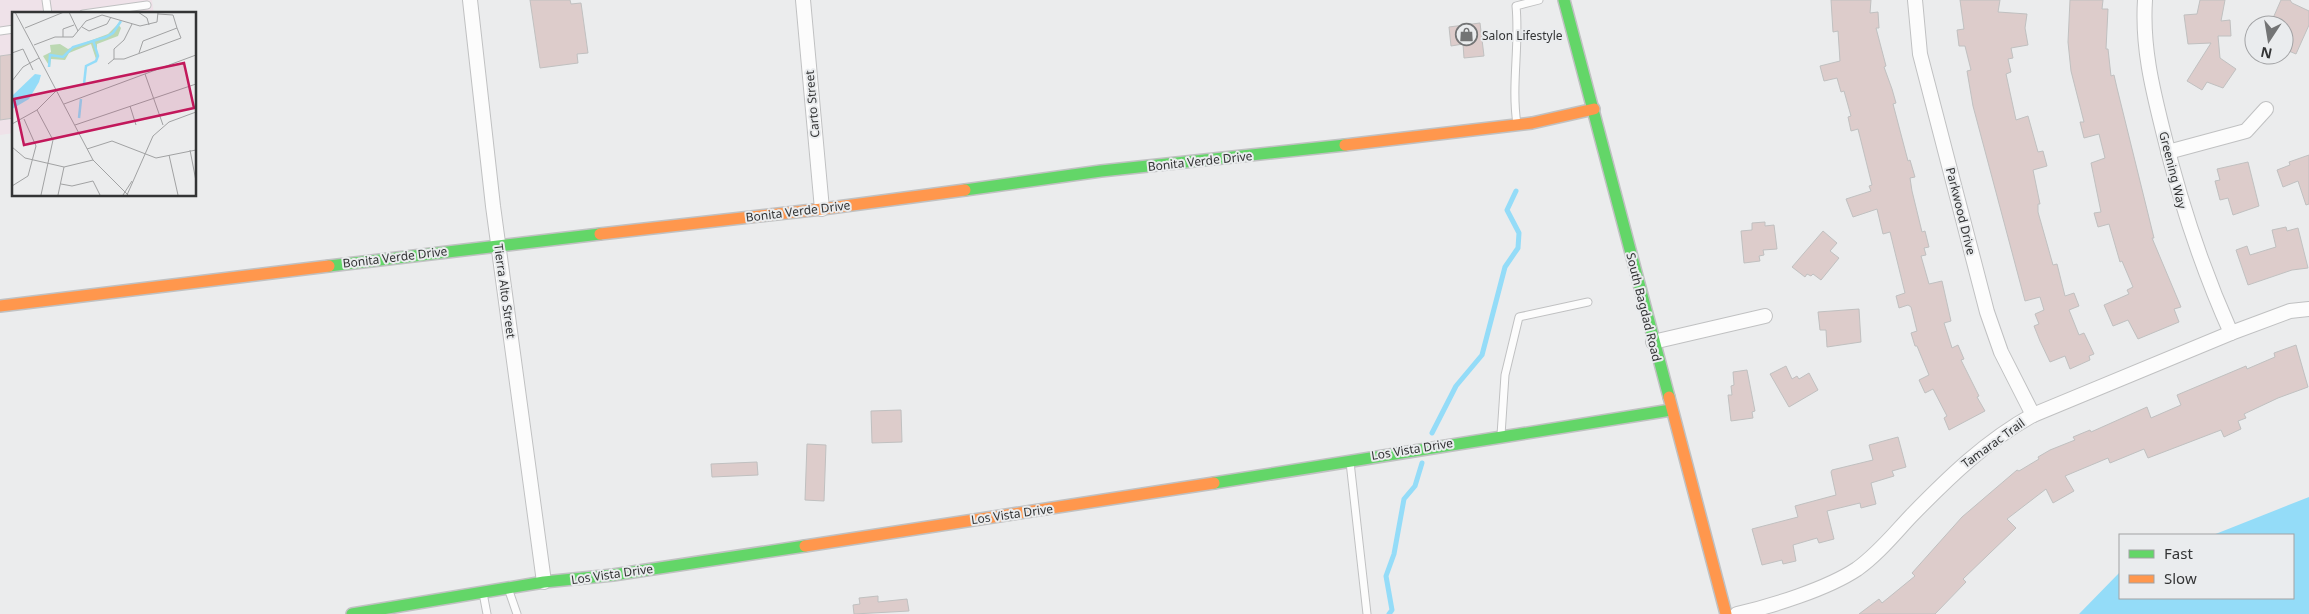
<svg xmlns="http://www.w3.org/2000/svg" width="2309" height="614" viewBox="0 0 2309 614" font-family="'Noto Sans',sans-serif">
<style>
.commercial{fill:#efe2e9}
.water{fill:#94dcf8}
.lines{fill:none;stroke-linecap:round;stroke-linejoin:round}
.stream{stroke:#94dcf8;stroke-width:5}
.building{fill:#ddcccb;stroke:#c0c0c0}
.lane-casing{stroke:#c0c1c2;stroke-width:9}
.street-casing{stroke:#c0c1c2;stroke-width:16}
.fast-casing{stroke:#c0c1c2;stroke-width:14}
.slow-casing{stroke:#c0c1c2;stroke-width:14}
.lane{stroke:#fcfcfc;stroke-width:7}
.street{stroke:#fcfcfc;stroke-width:14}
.fast{stroke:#63d668;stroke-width:11}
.slow{stroke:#ff974d;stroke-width:11}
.labels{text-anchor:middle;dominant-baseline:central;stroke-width:4;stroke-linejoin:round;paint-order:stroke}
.poi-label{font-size:12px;fill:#333435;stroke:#eaecee;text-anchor:start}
.street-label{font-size:12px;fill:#333435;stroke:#eaecee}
.inset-river{fill:none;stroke:#94dcf8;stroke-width:2.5}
.inset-road{fill:none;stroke:#a1a2a3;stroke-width:1}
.view{fill:#c2185b;fill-opacity:0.15;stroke:#c2185b;stroke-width:2.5}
.inset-edge{fill:none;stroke:#333435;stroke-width:2.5}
</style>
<rect width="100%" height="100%" fill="#ebeced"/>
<path class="commercial" d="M0,0H152L154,14H14V133L0,135Z"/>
<path class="water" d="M2309,497V614H2079L2120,572V598H2293V535H2213Z"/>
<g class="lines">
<g class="stream">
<path d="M1432,433L1456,386L1482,355L1505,267L1518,248L1519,233L1507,210L1516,191"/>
<path d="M1389,614L1392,610L1386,576L1394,554L1404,499L1415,486L1422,463"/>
</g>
</g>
<g class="building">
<path d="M530,0H570L571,4L581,3L588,53L577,54L578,63L540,68Z"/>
<path d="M1831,0H1871L1870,13L1878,12L1879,28H1876L1886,66L1884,67L1892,89L1896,103L1893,104L1908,161L1910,160L1915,177L1910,178L1912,191L1922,232L1925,231L1929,247L1924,248L1926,255L1921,256L1929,284L1942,281L1951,321L1944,323L1952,348L1958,345L1964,359L1961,360L1979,396L1977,397L1985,411L1949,430L1944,418L1947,416L1933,389L1925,393L1919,380L1929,375L1917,346H1915L1911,333L1917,331L1911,307L1908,305L1899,308L1896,296L1905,293L1890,232L1883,234L1877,209L1853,217L1846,199L1871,191L1869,186L1872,185L1858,129L1851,131L1848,117L1851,116L1844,91L1841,92L1837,78L1824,81L1820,66L1840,61L1838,31L1833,32Z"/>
<path d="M1960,0H2000L1998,12L2027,14L2025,28L2028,45L2011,48L2013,58L2008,59L2011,72L2006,74L2016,120L2028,116L2038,152L2043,151L2047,166L2033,170L2040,204H2038V212L2053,265L2057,264L2065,296L2074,293L2079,306L2069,310L2079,335L2084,333L2094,354L2089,356L2090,360L2070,369L2065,356L2050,362L2040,341L2034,326L2039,324L2035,314L2044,310L2040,297L2025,301L1973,106L1967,71L1971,70L1965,46H1959L1957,30L1964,29Z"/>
<path d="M2070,0H2103L2102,9H2108L2106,49H2108L2111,76L2114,75L2117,88L2154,238H2152L2181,307L2174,309L2179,322L2138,339L2128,320L2113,326L2104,305L2129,294L2127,290L2133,287L2122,261L2120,262L2109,224L2098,227L2094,213L2101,212L2091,163L2105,158L2099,134L2084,138L2080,122H2084L2071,71L2068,42Z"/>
<path d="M2200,0H2225L2221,21L2230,20L2231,36H2218L2220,58L2236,69L2223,88L2207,82L2202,90L2187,81L2211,43L2188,44L2184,15L2197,14Z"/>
<path d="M2281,0H2290L2292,3L2309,11V25L2296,54L2284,49V25H2270Z"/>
<path d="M1480,23L1484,56L1464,58L1463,44L1451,46L1449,27Z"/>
<path d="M14,54V118L0,120V56Z"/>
<path d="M2309,155V204L2306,205L2298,181L2283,187L2277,170L2290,165L2289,162Z"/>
<path d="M2248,162L2259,206L2233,215L2228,198L2220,200L2215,181L2220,180L2217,169Z"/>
<path d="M1765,222V226L1774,225L1777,249L1763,250L1764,255L1759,256L1760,261L1744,263L1741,231L1752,230V223Z"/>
<path d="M2286,227L2287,231L2298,228L2308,268L2292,270L2248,285L2236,250L2247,246L2250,255L2276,247L2272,230Z"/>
<path d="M1823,231L1837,243L1830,251L1839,258L1821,280L1813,274L1811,276L1807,274L1805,277L1792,267Z"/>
<path d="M1859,309L1861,342L1827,347L1826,330H1820L1818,312Z"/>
<path d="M2296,345L2308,387L2278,398L2244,414L2246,418L2238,421L2241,429L2224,437L2221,430L2148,458L2144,449L2110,463L2108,458L2065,476L2074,491L2053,503L2046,489L2007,519L2016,528L1963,579L1966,582L1935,614H1859L1879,599L1882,603L1915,576L1912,573L1962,517L2017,470L2019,471L2039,459L2038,457L2050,450L2075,440L2073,437L2090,430L2091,432L2147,407L2151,418L2181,405L2177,395L2246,366L2247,369L2275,357L2274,353Z"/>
<path d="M1786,366L1792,379L1797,376L1799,379L1809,373L1818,390L1789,407L1770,374Z"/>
<path d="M1747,370L1755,411L1752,412L1753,418L1731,421L1728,395H1732L1731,386L1734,385L1733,372Z"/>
<path d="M901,410L902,442L872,443L871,411Z"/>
<path d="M1898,437L1906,467L1892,471L1894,476L1871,483L1876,504L1861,508L1860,503L1827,511L1834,539L1819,543L1817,538L1793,545L1796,561L1783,564L1782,560L1762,565L1752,529L1798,517L1795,506L1836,495L1831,472L1832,470L1873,460L1869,445Z"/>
<path d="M807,444L826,445L824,501L805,500Z"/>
<path d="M757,462L758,475L712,477L711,464Z"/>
<path d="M878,596V602L907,599L909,611L854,614L853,605L860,604L859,598Z"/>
</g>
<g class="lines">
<defs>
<g id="lane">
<path d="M46,0L48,14"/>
<path d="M83,14L147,5"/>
<path d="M0,31L14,29"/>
<path d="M1517,124C1511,85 1520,45 1516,6L1539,0"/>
<path d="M1501,435L1505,375L1519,317L1588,302"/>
<path d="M1350,462L1367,614"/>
<path d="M509,591L517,614"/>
<path d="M483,593L487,614"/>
</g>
<g id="street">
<path d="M470,0L493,206L544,582"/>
<path d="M803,0L822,209"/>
<path d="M1915,0L1920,54L1987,312L2001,352L2033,415"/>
<path d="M2145,0C2142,46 2152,87 2163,131C2180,202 2201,266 2231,333"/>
<path d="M2168,152L2246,131L2266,109"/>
<path d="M1653,342L1765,316"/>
<path d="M1737,614C1772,606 1827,589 1857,569C1878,554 1894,534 1911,516C1949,477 1986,441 2033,415L2231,333L2290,311L2309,309"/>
</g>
<g id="fast">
<path d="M1564,0L1669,397"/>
<path d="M965,190L1101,171L1345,145"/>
<path d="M329,266L600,234"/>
<path d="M1214,483L1671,410"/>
<path d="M352,614L544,582L613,575L805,546"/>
</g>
<g id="slow">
<path d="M1345,145L1532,123L1594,109"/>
<path d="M600,234L822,209L965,190"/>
<path d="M0,306L329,266"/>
<path d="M1669,397L1726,614"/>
<path d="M805,546L1214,483"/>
</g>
</defs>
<use href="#lane" class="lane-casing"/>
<use href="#street" class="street-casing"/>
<use href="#fast" class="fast-casing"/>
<use href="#slow" class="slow-casing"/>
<use href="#lane" class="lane"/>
<use href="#street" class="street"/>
<use href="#fast" class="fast"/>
<use href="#slow" class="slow"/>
</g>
<defs>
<symbol id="shop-ring" viewBox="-11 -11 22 22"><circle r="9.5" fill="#eaecee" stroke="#737475" stroke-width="1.5"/><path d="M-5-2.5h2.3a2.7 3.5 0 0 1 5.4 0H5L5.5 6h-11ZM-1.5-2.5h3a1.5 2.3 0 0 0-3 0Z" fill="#737475"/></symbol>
</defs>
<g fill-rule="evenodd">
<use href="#shop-ring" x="1454" y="22" width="25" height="25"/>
</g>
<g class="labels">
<g class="poi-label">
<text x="1482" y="35">Salon Lifestyle</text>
</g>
<g class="street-label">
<text transform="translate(812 104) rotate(-95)">Carto Street</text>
<text transform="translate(1200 161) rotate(-6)">Bonita Verde Drive</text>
<text transform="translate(2173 170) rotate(76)">Greening Way</text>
<text transform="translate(798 211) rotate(-7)">Bonita Verde Drive</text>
<text transform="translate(1961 211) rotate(76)">Parkwood Drive</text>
<text transform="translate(395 257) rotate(-7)">Bonita Verde Drive</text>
<text transform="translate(505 291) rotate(82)">Tierra Alto Street</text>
<text transform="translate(1644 307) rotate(76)">South Bagdad Road</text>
<text transform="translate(1993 443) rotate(-36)">Tamarac Trail</text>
<text transform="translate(1412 449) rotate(-9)">Los Vista Drive</text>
<text transform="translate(1012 514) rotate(-8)">Los Vista Drive</text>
<text transform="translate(612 574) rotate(-8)">Los Vista Drive</text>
</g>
</g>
<g transform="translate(12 12)">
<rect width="184" height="184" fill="#ebeced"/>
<path d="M106,12L109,16L106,24L85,32V50L79,32L57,41L53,48L39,47L38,55L31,44L39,40L38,33L48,32L56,37L96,22Z" fill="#bbd8b2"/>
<path d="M23,62L29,63L27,70L17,87L0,97V84Z" fill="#94dcf8"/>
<path class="inset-river" d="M37,55L38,43L51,45L61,35L94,25L101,21L109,9M72,72L74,54L84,49L86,44L81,28M67,106L69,87"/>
<path class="inset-road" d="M3,0L81,148L116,183M57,0L66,19M126,0L135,6L137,13M70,15L77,19L95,12L99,5M13,16L52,0M51,25V17L62,13M22,33L43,25H61L74,9L90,3L128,14L145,10L146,0M0,41L11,37L21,58M127,41L131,29L165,16L161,3L146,2M102,47H112L169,26L165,16M96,52L102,47V37L112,28L120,12M133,62L151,113M0,69L11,55L27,46M52,92L184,43M118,94L124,113M25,98L41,128L29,183M0,112L25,98L45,78M63,113L184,72M0,135L13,146L52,155L81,148M75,137L100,129L144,146L184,138M178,138L184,169M157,143L166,183M49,172L60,174L81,169L88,183M0,174L16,164L24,134L12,107M46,183L52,155M111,183L120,169M115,183L141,124L157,110L184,100"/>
<path class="view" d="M172,51L182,96L12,133L2,87Z"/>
<rect width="184" height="184" class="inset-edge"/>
</g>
<rect x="2119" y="534" width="175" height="65" fill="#eaecee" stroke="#a1a2a4"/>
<rect x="2129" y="550" width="25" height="8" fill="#63d668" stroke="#a1a2a4"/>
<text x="2164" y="559" font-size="15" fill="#333435">Fast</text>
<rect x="2129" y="575" width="25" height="8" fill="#ff974d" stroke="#a1a2a4"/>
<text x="2164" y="584" font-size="15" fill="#333435">Slow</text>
<g transform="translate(2269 40) rotate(192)"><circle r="24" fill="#eaecee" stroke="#a1a2a4"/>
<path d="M0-4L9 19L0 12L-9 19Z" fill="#737475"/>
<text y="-8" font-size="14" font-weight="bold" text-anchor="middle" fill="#333435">N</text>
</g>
</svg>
